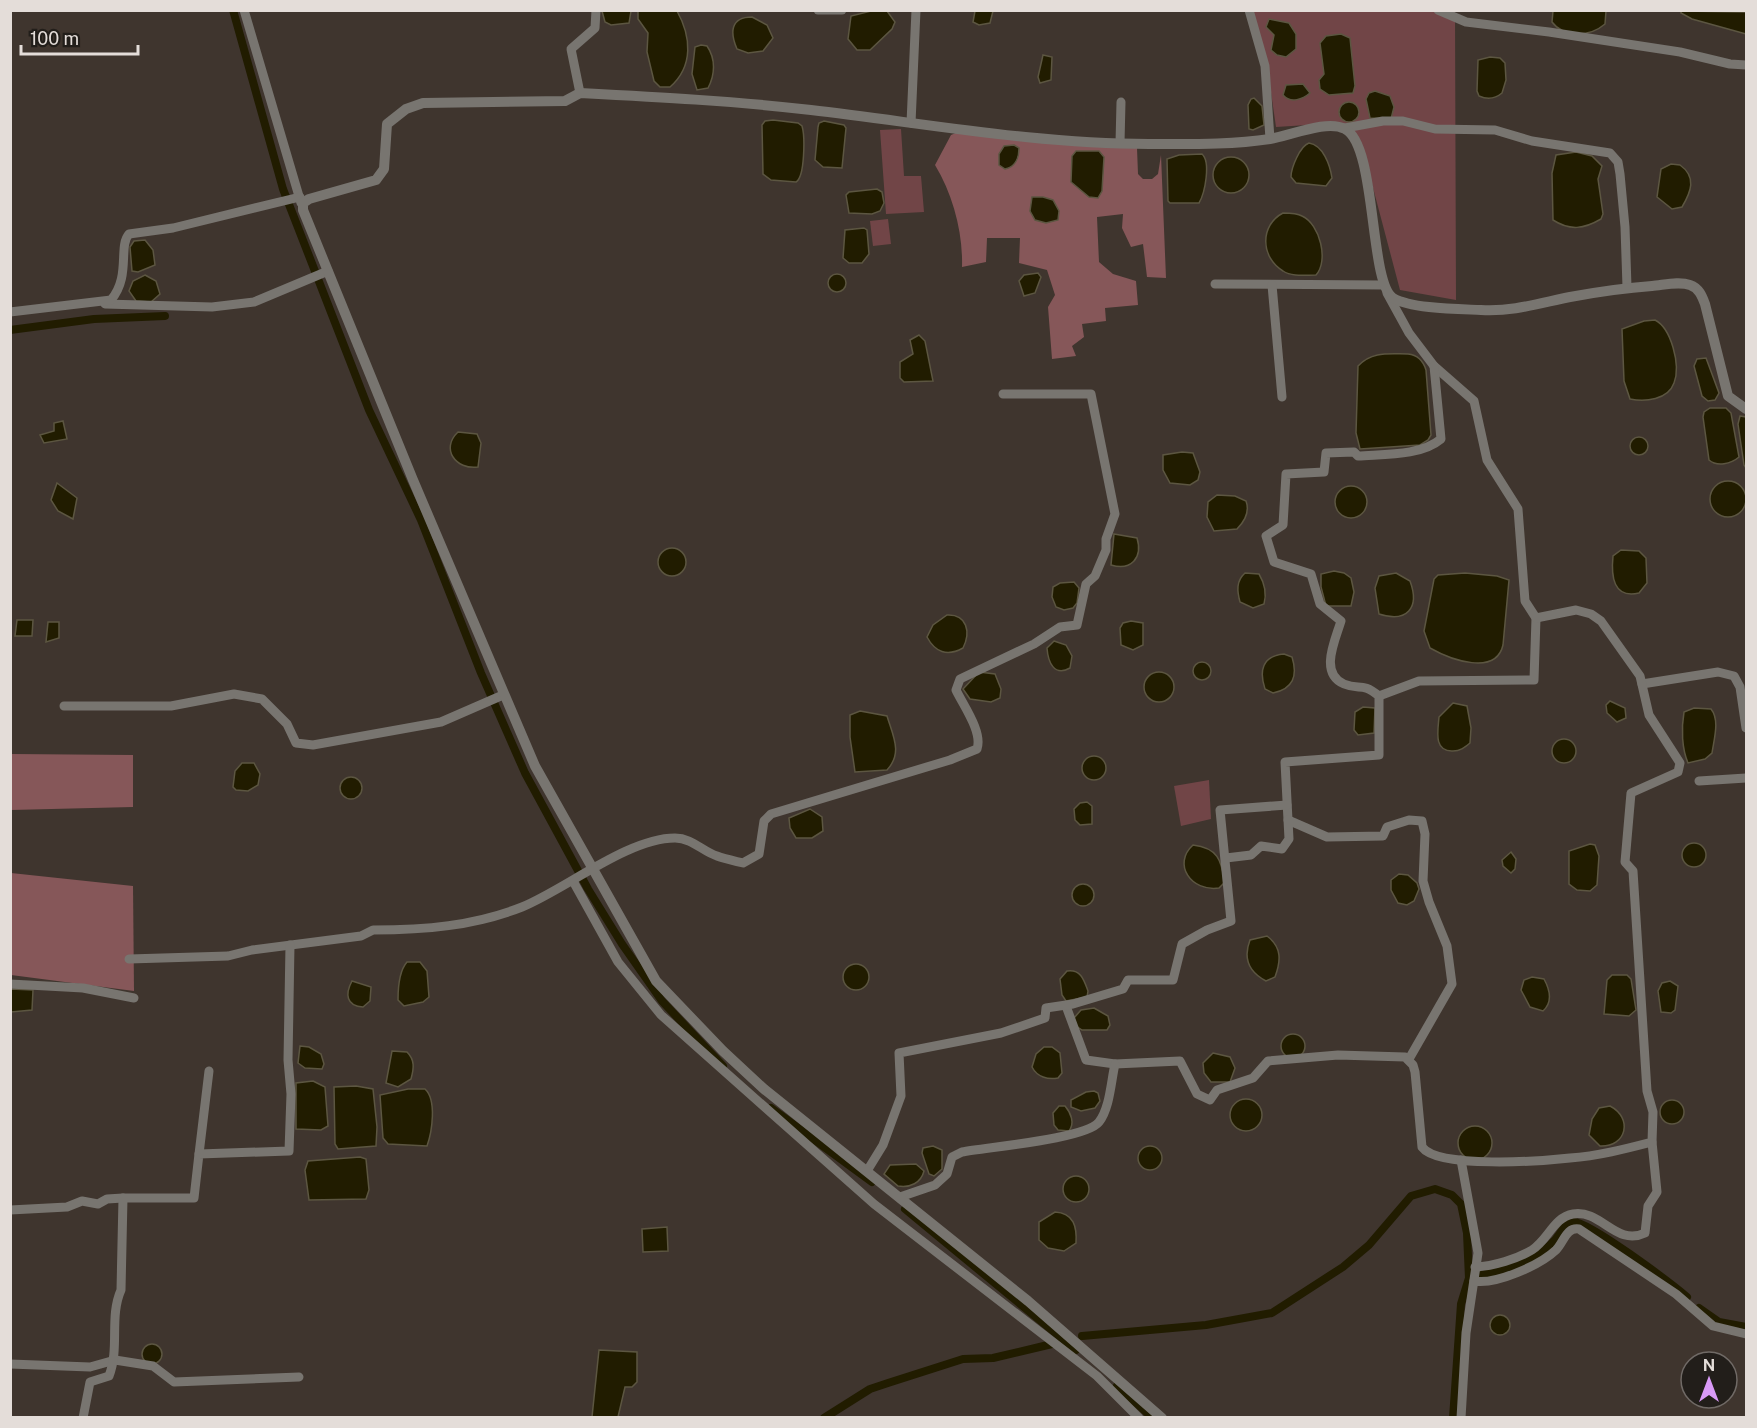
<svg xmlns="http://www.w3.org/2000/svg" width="1757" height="1428" viewBox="0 0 1757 1428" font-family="'Public Sans',sans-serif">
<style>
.green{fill:#714547}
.forest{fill:#865759}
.water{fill:#211c00;stroke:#5c5641;stroke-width:1.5}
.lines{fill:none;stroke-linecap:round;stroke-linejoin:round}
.canal{stroke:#211c00;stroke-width:8}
.minor{stroke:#787570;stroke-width:9}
.tertiary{stroke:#787570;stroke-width:10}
</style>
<rect width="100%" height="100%" fill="#3f352e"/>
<g class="green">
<path d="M1252,11H1455L1456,300L1400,290L1372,184L1355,133L1339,123L1276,127L1268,72Z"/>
<path d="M901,129L904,176H921L924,212L886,214L880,130Z"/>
<path d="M888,219L891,244L873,246L870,221Z"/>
<path d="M1209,780L1211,819L1181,826L1174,786Z"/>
</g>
<g class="forest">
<path d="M958,132L1137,148L1138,174L1143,179H1152L1158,174L1161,155L1166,278L1147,277L1143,244L1131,247L1122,228L1123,214L1097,217L1099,262L1113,274L1136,281L1138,305L1105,308L1106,321L1082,324L1084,337L1072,346L1076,356L1052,359L1048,307L1055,295L1047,270L1019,263L1020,238H987L986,262L962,267C963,232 953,195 935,165L951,135Z"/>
<path d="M11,754L133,755V807L11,810Z"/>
<path d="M11,873L133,886L134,991L11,975Z"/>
</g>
<g class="water">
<path d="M602,11H631L629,23L611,25L605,22Z"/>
<path d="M638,11H677C691,36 694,66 670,87H660L654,81L647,52L648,33L638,19Z"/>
<path d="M871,11H887L895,22L892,29L870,50H857L848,39L851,16Z"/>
<path d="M975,11H993L990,23L979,25L973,22Z"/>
<path d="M1553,11H1606L1605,24C1590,37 1564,38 1552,22Z"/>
<path d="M1681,11L1746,12V34L1692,19L1681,13Z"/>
<path d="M752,17L767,25L773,38L763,51L748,53L737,49C730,33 730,17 752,17Z"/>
<path d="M1269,19L1289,23L1296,34V49L1286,57L1277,55L1271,50L1274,35L1266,27Z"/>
<path d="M1341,34L1350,38L1355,86L1353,93L1329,95L1320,89L1319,80L1324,74L1320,43L1326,36Z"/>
<path d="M701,45L707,46C716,59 715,75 708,88L697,90L692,74L695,47Z"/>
<path d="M1043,55L1052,57L1051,80L1040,83L1038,77Z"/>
<path d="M1490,57L1500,58L1505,63L1506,80L1502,93C1495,99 1488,100 1479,96L1477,91L1478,60Z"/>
<path d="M1303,84L1310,93C1303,99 1291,104 1283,95L1286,85Z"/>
<path d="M1375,91L1390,96L1394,107L1391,119L1370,118L1366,99L1369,93Z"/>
<path d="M1254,98L1262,106L1264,125L1253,130L1249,129L1248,105L1251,99Z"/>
<circle cx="1349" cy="112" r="10"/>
<path d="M773,120L798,123L802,126C805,136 805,177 796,182L771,180L763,174L762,125L765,121Z"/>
<path d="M824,121L844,125L846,128L842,168L823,167L815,160L818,127L819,123Z"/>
<path d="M1309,143C1323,145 1330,165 1332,178L1326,186L1296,183L1291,177C1291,168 1300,146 1309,143Z"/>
<path d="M1014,145L1019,148C1019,158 1015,167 1005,169L999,165V154L1004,146Z"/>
<path d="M1076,151H1099L1104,157L1102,191L1098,198L1089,197L1071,182L1072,156Z"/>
<path d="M1576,152L1592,156L1602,166L1598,179L1603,214L1601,219C1584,229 1570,231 1553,220L1552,173L1556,155Z"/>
<path d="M1202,154C1211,162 1205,193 1199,203H1170L1168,201L1167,159L1179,155Z"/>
<circle cx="1231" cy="175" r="18"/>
<path d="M1671,164L1680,165C1697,177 1691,192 1682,207L1672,209L1657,197L1661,169Z"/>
<path d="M877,189L882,192L884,203L880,211L872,214L849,213L846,195L849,192Z"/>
<path d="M1032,197H1043L1053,200L1059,211L1058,220L1046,223L1035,220L1030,211Z"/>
<path d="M1283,213C1289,213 1297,213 1302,216C1320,224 1329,261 1316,275C1305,275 1292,277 1283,271C1260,257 1260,225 1283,213Z"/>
<path d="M864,228L867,230L869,254L862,263H849L843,258L845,230Z"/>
<path d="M145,240L153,250L155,265L138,272L132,271L130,247L134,241Z"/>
<path d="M1038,273L1041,277L1035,293L1024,296L1019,281L1024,275Z"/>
<circle cx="837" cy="283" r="9"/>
<path d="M145,275L156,281L160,294L151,302L136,301L129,291L133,281Z"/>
<path d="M1655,320C1671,328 1681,365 1674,383C1668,400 1645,402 1630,399L1624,381L1622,329L1644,321Z"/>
<path d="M919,335L925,341L933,381L904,382L900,378V362L913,354L910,340Z"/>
<path d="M1408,354C1417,355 1423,360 1426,370L1431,435L1428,440L1420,445L1360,449L1356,433L1358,366C1372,351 1389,354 1408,354Z"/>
<path d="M1706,358L1719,393L1715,400L1708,401L1702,396L1694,366L1697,359Z"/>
<path d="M1710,408H1726L1731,413L1739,457C1731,464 1717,467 1709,460L1703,417L1704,412Z"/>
<path d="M1740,416L1746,417V468L1744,465L1738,424Z"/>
<path d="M63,421L67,439L44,443L40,435L54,431V423Z"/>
<path d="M458,432L477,434L481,443L478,467C456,470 440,449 458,432Z"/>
<circle cx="1639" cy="446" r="9"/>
<path d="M1182,452L1193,453L1200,472L1198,480L1190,485L1170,483L1163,470V455Z"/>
<circle cx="1728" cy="499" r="18"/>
<path d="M57,483L77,498L73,519L58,511L51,500Z"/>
<circle cx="1351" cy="502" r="16"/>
<path d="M1217,495L1235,496L1246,501C1250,512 1245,521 1237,529L1214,531L1207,517L1208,502Z"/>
<path d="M1114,534L1137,538C1143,558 1131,571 1111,565Z"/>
<circle cx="672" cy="562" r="14"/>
<path d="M1621,550L1639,551L1646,558L1647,583L1639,593C1613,599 1611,576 1613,556Z"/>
<path d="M1334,571L1344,573L1351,578L1354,592L1351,606H1326L1321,587V574Z"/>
<path d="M1245,573L1259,574C1265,584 1267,593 1264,604L1253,608L1240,602C1237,591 1236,581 1245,573Z"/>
<path d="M1396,573L1410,581C1420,608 1407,623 1379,614L1375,588L1379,576Z"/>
<path d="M1465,573L1497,576L1509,580L1503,645C1496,676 1451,660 1430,648L1424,631L1434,579L1438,575Z"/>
<path d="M1074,582L1079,588L1077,603L1073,608L1064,610L1056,607L1052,597L1053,587L1060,583Z"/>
<path d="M947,615C967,614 971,632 963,648C947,657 935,652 927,637L933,625Z"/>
<path d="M17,620H33L32,636H15Z"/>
<path d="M1131,621L1143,623V645L1133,650L1121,645L1120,628L1123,623Z"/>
<path d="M48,622H59V638L46,642Z"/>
<path d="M1054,641L1066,645L1072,656L1070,668C1054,677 1048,662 1047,648Z"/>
<path d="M1284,654L1292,657C1298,676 1293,689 1273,693L1265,689C1259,671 1262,656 1284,654Z"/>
<circle cx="1202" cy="671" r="9"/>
<circle cx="1159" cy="687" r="15"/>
<path d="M979,672L995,674L1001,689L1000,698L991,702L970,699L963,689Z"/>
<path d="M1610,701L1625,708L1626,718L1617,722L1607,713L1606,705Z"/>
<path d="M1453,703L1467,706L1471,728L1470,743C1464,748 1460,751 1453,751C1433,752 1438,730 1439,717Z"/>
<path d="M1363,707L1375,708L1374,733L1358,735L1354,730L1355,712Z"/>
<path d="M1694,708L1711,709C1720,720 1714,739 1712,753L1705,759L1688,763C1682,749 1681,729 1684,712Z"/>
<path d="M860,711L887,716C893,736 903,753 887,770L855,772L850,737V715Z"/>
<circle cx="1564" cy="751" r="12"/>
<circle cx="1094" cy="768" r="12"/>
<path d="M242,763H254L260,774L258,785L248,791L236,790L233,787L235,771Z"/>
<circle cx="351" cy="788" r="11"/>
<path d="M1087,802L1092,806V824L1080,825L1075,820L1074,809L1080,803Z"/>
<path d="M810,809L822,817L823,831L812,838H796L790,828L789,818Z"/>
<circle cx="1694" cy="855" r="12"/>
<path d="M1590,844L1595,845L1599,856L1597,885L1590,891L1577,890L1569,884V851Z"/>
<path d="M1193,845C1218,848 1221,860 1225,882L1219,888C1191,892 1172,864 1193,845Z"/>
<path d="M1511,852L1516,859L1515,869L1511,873L1503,866L1502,860Z"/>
<path d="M1399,874L1408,875L1417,883L1419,889L1414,901L1407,905L1398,903L1391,890V880Z"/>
<circle cx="1083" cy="895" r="11"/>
<path d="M1267,936C1282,947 1281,961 1275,977L1266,981C1249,972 1243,958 1250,940Z"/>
<path d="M407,962H420L427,971L429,997L423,1002L404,1006L398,1000C398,988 399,971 407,962Z"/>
<circle cx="856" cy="977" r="13"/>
<path d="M1067,971C1081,969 1084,980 1088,991L1087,997L1066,1001L1062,995L1060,979Z"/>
<path d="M1612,975H1627L1631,979L1636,1010L1629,1016L1604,1014L1607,980Z"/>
<path d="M1532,977L1544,979C1550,990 1553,1002 1543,1011L1530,1007L1521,990L1524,980Z"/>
<path d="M352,981L371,987L370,1001L363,1007C346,1006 345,994 352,981Z"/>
<path d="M1670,981L1678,986L1675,1010L1671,1013L1661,1012L1658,991L1662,983Z"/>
<path d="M11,989L33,990L32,1010L11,1012Z"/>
<path d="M1094,1008L1108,1016L1110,1025L1107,1030H1082L1076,1026L1074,1018L1081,1010Z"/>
<circle cx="1293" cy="1046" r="12"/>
<path d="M300,1046L309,1047L321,1054L324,1064L322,1069L305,1068L298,1063Z"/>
<path d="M1044,1047H1052L1060,1053L1062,1073L1058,1078C1048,1080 1037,1077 1032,1067L1036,1054Z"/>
<path d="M392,1051L407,1052C415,1060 414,1068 411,1079L398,1087L386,1083Z"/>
<path d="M1213,1053L1230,1057L1235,1068L1230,1082H1211L1204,1073L1203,1063Z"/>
<path d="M313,1081L325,1087L328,1126L321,1130L296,1129V1083Z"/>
<path d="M356,1086L373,1089L377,1127L376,1146L338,1149L335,1144L334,1087Z"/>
<path d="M408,1089H425C437,1100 432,1132 427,1146L388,1144L383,1138L380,1095Z"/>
<path d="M1094,1091L1098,1093L1100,1101L1095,1108L1081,1111L1071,1107V1100L1086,1092Z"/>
<circle cx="1246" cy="1115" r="16"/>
<circle cx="1672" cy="1112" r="12"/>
<path d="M1059,1106H1065C1071,1113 1075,1123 1069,1131L1058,1130L1054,1125L1053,1113Z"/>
<path d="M1610,1106C1633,1118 1627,1147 1600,1146L1589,1135L1592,1119L1599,1108Z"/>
<circle cx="1475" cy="1143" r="17"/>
<circle cx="1150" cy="1158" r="12"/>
<path d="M933,1146L942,1150V1169L934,1176L929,1174L922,1153L923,1148Z"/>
<path d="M360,1157L366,1159L369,1190L366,1199L309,1200L305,1170L308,1161Z"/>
<path d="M916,1164L924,1171C921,1183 910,1188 898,1186L884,1174L890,1165Z"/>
<circle cx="1076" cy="1189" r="13"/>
<path d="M1055,1212C1074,1213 1077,1227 1076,1243L1064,1251L1048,1248L1039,1240V1222Z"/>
<path d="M667,1227L668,1251L643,1252L642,1229Z"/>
<circle cx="1500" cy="1325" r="10"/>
<circle cx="152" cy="1354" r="10"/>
<path d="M599,1350L637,1352V1382L632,1387H625L618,1417H592Z"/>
</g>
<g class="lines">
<g class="canal">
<path d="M233,10L283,189L369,410L421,520L481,673L525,773L588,889L622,944L662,1001L723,1066"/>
<path d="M10,330L94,319L165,316"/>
<path d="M771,1108L872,1182"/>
<path d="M905,1209L1076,1350"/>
<path d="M1480,1275C1505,1271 1536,1260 1554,1241C1560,1235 1564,1224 1573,1222C1586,1219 1673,1285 1687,1297"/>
<path d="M1699,1308L1719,1322L1746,1327"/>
<path d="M1082,1336L1206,1325L1272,1313L1343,1267L1369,1245L1411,1196L1435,1189L1452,1195L1461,1204L1467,1233L1469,1278L1461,1304L1453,1418"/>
<path d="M1117,1386L1153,1418"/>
<path d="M824,1418L870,1389L888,1383L963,1359L993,1358L1052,1344"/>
</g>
<g class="minor">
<path d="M244,10L301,203"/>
<path d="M818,10H842"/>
<path d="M1249,10L1265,66L1270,139"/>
<path d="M1438,10L1466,22L1549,32L1680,52L1730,64L1746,65"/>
<path d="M580,93L571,49L595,28L596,10"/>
<path d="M911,123L916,10"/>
<path d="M1345,128L1383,121H1403L1435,129L1495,130L1532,141L1610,153L1618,162L1620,174L1625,227L1627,287"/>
<path d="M1120,143L1121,102"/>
<path d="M1215,284L1383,285"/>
<path d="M1272,285L1282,397"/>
<path d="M105,304L212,307L254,302L328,271"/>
<path d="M10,312L111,300C131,277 118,246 129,234L173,228L300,197"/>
<path d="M1642,684L1718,672L1734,676L1740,687L1746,728"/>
<path d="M1379,696L1419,681L1534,680L1536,618L1525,601L1518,509L1487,460L1474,401L1434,366L1409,333L1387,293"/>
<path d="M64,706H171L234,694L262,699L287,724L296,743L313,745L441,722L503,695"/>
<path d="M1699,781L1746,778"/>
<path d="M1288,820L1285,762L1379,755V696C1361,681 1360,691 1344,684C1319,673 1335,641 1341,621L1320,604L1311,574L1274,562L1266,536L1283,525L1286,474L1324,472L1326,453L1354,452L1358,456C1384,454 1421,456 1441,439L1434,366"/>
<path d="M1226,858L1251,855L1261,846L1282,849L1289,839L1288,820L1327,837L1383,836L1387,827L1409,820L1422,821L1425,834L1423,881L1429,902L1447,946L1452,984L1409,1059"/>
<path d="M573,881L618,962L661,1015L874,1204L1097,1376L1139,1418"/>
<path d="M129,959L228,956L252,950L361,936L373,930C424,930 474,926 522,907C566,889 628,838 675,838C692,838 702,851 717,856C725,859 735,861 743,863L759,854L764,821L771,814L950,760L977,749C983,732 963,705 956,690L960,679L1034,644L1060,627L1077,625L1086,584L1095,576L1106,550V539L1115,514L1091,394H1003"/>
<path d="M10,984L83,988L134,998"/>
<path d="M1066,1006L1086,1060L1115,1064L1180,1061L1197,1094L1210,1100L1217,1090L1253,1078L1268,1061L1338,1055L1405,1057L1413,1065L1415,1072L1422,1147C1438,1169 1543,1161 1570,1158C1598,1156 1625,1149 1652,1142L1653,1112L1647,1091L1633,871L1625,862L1631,793L1678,772L1680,763L1649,715L1640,676L1601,621L1591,614L1576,610L1536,618"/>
<path d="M199,1154L209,1071"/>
<path d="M1461,1160L1478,1253L1466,1333L1461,1418"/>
<path d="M867,1171L883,1145L901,1096L899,1053L1001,1033L1045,1018L1046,1008L1073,1004L1123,989L1128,980H1173L1182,944L1207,930L1231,921L1220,810L1287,805"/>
<path d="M900,1197L935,1185L947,1174L952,1157L962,1152C988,1147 1086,1139 1099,1122C1110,1108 1111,1081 1115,1064"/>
<path d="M10,1210L67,1207L82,1201L98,1204L107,1199L123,1198"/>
<path d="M1475,1267C1494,1266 1517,1259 1532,1250C1548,1240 1554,1217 1573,1214C1601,1209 1616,1247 1645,1233L1648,1206L1657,1192L1652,1142"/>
<path d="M1474,1281C1496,1285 1540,1265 1556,1250C1564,1242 1566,1227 1579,1229L1676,1294L1713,1326L1746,1334"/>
<path d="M10,1364L90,1367L115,1360L153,1366L174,1382L299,1377"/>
<path d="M83,1418L90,1382L109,1376C120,1348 109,1317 121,1290L123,1198H194L199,1154L289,1151L291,1094L288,1060L290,945"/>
</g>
<path class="tertiary" d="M1162,1418L1028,1301L764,1089L723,1051L656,981L535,766L413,480L303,210V203L309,199L376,180L384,169L387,124L406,109L423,103L565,101L580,93C657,97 734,101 811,110C923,123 1035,144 1149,144C1188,144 1231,145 1270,139C1290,136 1327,119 1345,129C1377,145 1369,283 1393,298C1412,309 1459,309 1481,310C1512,312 1540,303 1570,297C1597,292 1624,288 1652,286C1664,285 1679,281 1690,285C1699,288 1702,296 1705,304L1728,396L1746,409"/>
</g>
<rect width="1757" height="1428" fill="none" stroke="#e4ddd9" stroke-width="24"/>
<g transform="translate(1709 1380)"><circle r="28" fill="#221e1a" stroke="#706a66" stroke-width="1.5"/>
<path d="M0-4.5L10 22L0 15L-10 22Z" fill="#d99af7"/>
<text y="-9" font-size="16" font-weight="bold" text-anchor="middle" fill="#e4ddd9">N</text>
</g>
<path d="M21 45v9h117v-9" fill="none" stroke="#e4ddd9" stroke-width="3"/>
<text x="30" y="45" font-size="18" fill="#e4ddd9" stroke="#221e1a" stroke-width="4.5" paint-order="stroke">100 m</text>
</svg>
